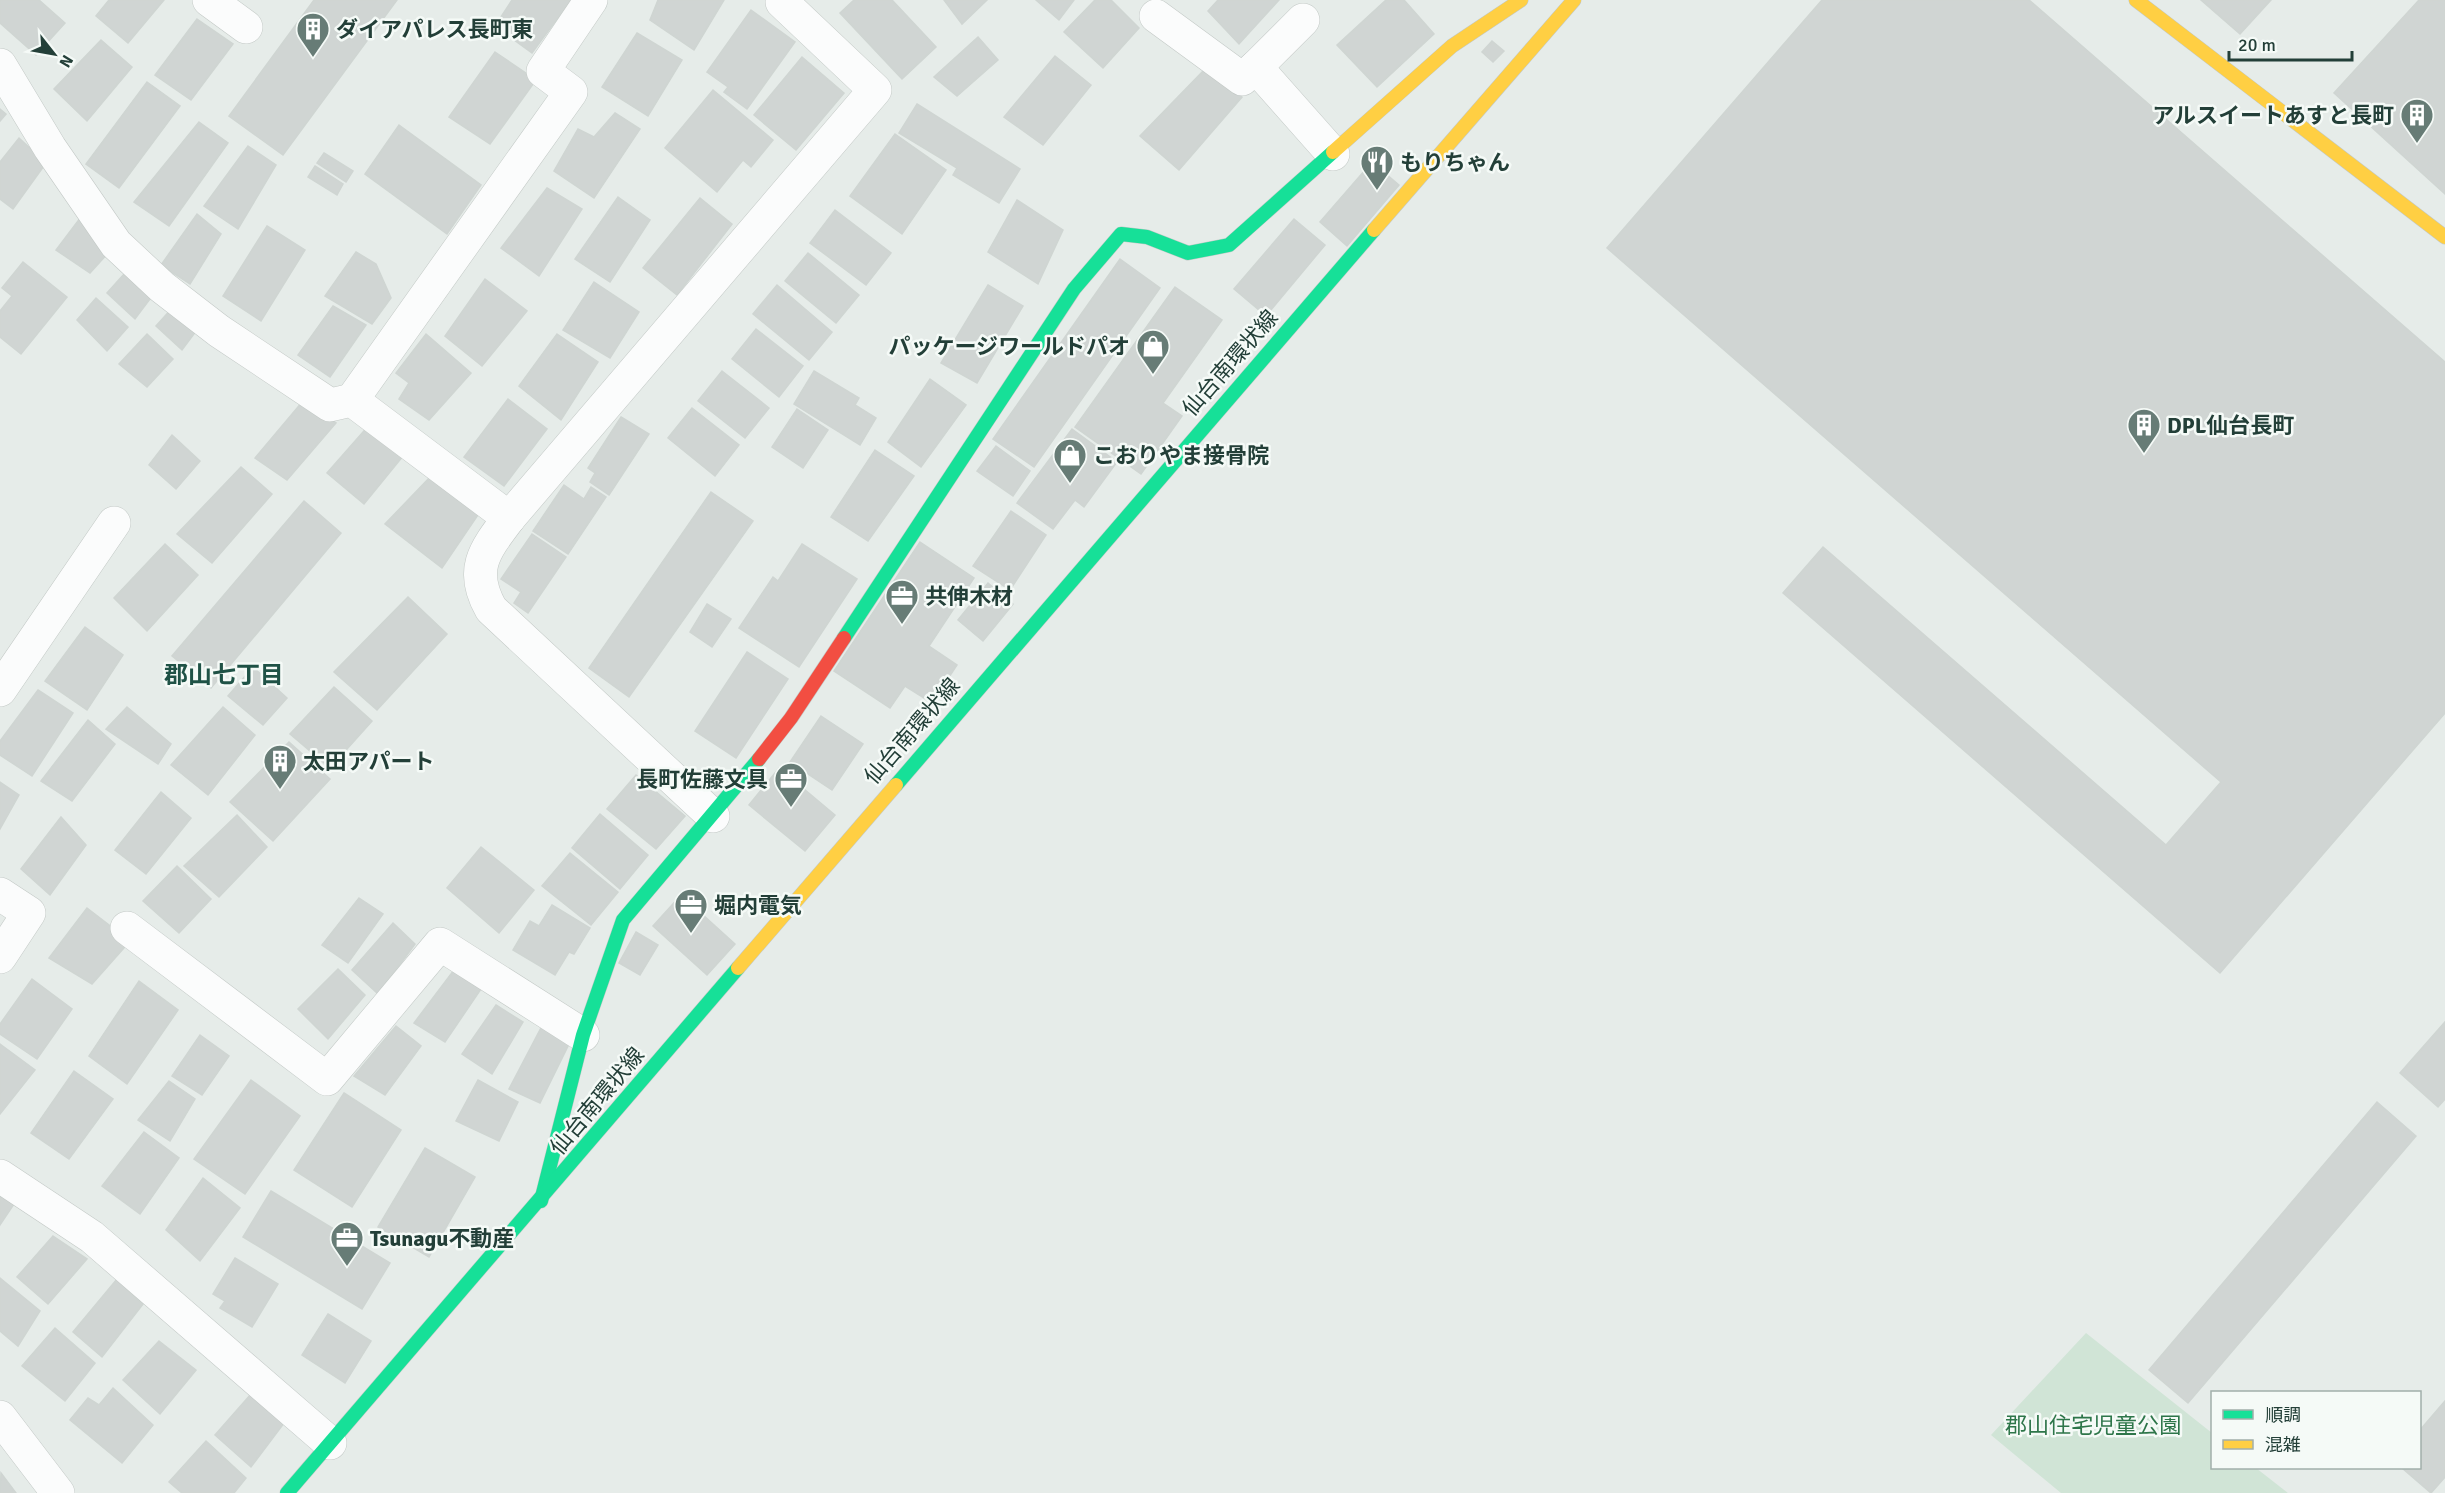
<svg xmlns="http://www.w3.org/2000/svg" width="2445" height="1493" viewBox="0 0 2445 1493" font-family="Signika,'Noto Sans JP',sans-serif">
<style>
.green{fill:#d0e4d6}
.building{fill:#d0d5d3;stroke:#cfd5d2;stroke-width:1.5}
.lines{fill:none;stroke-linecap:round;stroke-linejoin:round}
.street-casing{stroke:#c3c9c6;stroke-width:34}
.fast-casing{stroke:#c2c9c6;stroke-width:15}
.slow-casing{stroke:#c2c9c6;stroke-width:15}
.jam-casing{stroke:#c2c9c6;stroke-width:15}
.street{stroke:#fbfcfc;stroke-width:33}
.fast{stroke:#16e098;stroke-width:14}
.slow{stroke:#ffcf43;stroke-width:14}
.jam{stroke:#f24e42;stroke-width:14}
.labels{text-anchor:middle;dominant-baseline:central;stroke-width:5;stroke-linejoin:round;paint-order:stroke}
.poi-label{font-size:22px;font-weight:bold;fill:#233f38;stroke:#f5faf7;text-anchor:start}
.street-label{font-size:22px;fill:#233f38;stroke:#f5faf7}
.park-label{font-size:22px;fill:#2e764a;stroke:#f5faf7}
.neighbourhood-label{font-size:24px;font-weight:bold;fill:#1f5246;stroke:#f5faf7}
</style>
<rect width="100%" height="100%" fill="#e6ece9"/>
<path class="green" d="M2086,1333L2212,1433V1468H2256L2288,1493H2061L1991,1435Z"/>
<g class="building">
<path d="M0,0H39L65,23L36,55L0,23Z"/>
<path d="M109,0H164L128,43L96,16Z"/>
<path d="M314,0H397L283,155L229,116Z"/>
<path d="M512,0H571L532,53L495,26Z"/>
<path d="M658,0H724L694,50L650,20Z"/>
<path d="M854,0H892L936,47L902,79L840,13Z"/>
<path d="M944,0H987L962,24Z"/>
<path d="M1036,0H1074L1059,20Z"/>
<path d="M1095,0H1111L1139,28L1103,68L1064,32Z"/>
<path d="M1218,0H1279L1239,44L1208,11Z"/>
<path d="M1386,0H1404L1434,34L1377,87L1337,45Z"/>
<path d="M1822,0H2029L2445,362V713L2220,973L1783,593L1823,547L2166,845L2221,782L1607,248Z"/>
<path d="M2201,0H2271L2240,34Z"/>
<path d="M2419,0H2445V194L2334,93Z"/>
<path d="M751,10L795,42L747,109L724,92L728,87L707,72Z"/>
<path d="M197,19L233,44L191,100L155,75Z"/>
<path d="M637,33L682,60L648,116L602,87Z"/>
<path d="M978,37L998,60L957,96L934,77Z"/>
<path d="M101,40L132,67L87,121L54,89Z"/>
<path d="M1492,41L1504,51L1493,62L1482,52Z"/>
<path d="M495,52L536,80L490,144L449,117Z"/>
<path d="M1055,56L1091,85L1043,145L1004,117Z"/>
<path d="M802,57L844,93L796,150L754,115Z"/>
<path d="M1206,68L1242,97L1179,170L1140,136Z"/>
<path d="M147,82L180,106L119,188L86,164Z"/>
<path d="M713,90L773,140L751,167L743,160L717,192L665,148Z"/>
<path d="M917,104L1020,169L999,203L953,175L957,168L899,133Z"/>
<path d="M0,109L6,114L0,121Z"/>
<path d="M615,113L640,129L594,198L554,171L578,129L594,137Z"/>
<path d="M199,122L228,143L169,226L134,202Z"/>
<path d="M399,125L481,185L447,234L365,174Z"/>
<path d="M895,134L946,170L902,234L850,196Z"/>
<path d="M19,138L46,163L13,209L0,199V162Z"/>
<path d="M248,146L276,165L238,229L204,206Z"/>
<path d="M324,153L353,171L346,182L317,163Z"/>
<path d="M1372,162L1399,185L1347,246L1320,222Z"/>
<path d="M315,166L343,184L337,195L308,177Z"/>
<path d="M547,188L582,209L539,276L501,248Z"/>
<path d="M618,197L650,220L610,282L575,259Z"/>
<path d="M700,198L732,224L677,295L643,268Z"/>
<path d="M1017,200L1063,230L1038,284L988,252Z"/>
<path d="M835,210L891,253L866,285L810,243Z"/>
<path d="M197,214L221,234L190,284L161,265Z"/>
<path d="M81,217L109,252L90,273L56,250Z"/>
<path d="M1294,219L1325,245L1266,316L1234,289Z"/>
<path d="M267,226L305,250L261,321L223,296Z"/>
<path d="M356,252L376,264L391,298L372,324L325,296Z"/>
<path d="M808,253L859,295L836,323L785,281Z"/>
<path d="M1120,259L1160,288L1034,467L993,439Z"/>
<path d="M23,262L67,297L21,354L0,337V311L12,296L2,288Z"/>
<path d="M125,273L153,295L135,319L107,293Z"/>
<path d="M485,279L527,311L482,366L445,336Z"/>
<path d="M594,282L639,312L610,358L563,330Z"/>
<path d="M777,285L832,332L809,360L753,314Z"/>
<path d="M988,285L1023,306L977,383L941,363Z"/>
<path d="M1175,287L1222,320L1163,403L1182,416L1141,474L1075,427Z"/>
<path d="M96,298L128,327L107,351L77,320Z"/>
<path d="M174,306L199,327L182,350L156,326Z"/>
<path d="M333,306L366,325L330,377L298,355Z"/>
<path d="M756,329L803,366L779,397L732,359Z"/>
<path d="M147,334L173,359L147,387L119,364Z"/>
<path d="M426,334L471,373L429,420L399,399L409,383L396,373Z"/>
<path d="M557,334L598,362L561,420L519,386Z"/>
<path d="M722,371L769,408L745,438L698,401Z"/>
<path d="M814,371L859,398L855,405L876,418L860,445L794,404Z"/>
<path d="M930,379L966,405L921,467L888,442Z"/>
<path d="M508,399L547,429L504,486L464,457Z"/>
<path d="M303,401L336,423L287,480L255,458Z"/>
<path d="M692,408L739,445L715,476L668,438Z"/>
<path d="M797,409L828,430L803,468L772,447Z"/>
<path d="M621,417L649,434L609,495L590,482L595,473L588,468Z"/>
<path d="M370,424L403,456L364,504L327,473Z"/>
<path d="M1072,429L1117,462L1084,507L1075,500L1053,529L1017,503Z"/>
<path d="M172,435L200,461L176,489L149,465Z"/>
<path d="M996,446L1030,471L1013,496L977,471Z"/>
<path d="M875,450L914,476L868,541L831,517Z"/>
<path d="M241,467L272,494L212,563L177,534Z"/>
<path d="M433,474L482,509L442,568L385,524Z"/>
<path d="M564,485L584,499L591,487L606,497L568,554L533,531Z"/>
<path d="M711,492L753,521L629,697L589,668Z"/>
<path d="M304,501L341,533L211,688L172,656Z"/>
<path d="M1011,511L1046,535L1010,590L973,566Z"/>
<path d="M532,534L566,557L528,613L514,603L521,592L501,579Z"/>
<path d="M920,542L974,578L929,646L957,665L932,703L905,686L890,708L834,671Z"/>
<path d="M165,544L198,575L147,631L114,598Z"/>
<path d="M802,544L857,579L799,667L739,628L773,577L778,581Z"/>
<path d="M988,583L1013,604L983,641L958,620Z"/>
<path d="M408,597L447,634L377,710L334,672Z"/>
<path d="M707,604L731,619L712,647L690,632Z"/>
<path d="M85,627L123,655L87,710L45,681Z"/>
<path d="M747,652L788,679L736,758L695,731Z"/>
<path d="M253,667L287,698L263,725L228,696Z"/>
<path d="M334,687L372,721L330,768L290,734Z"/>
<path d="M38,690L73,713L32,776L0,755V741Z"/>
<path d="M127,707L171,744L158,764L106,729Z"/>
<path d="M223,707L255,735L208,795L171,765Z"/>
<path d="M821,716L863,744L832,790L790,762Z"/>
<path d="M88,720L115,744L72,801L41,781Z"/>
<path d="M289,742L330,779L273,841L230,802Z"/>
<path d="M779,768L835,815L805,851L749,805Z"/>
<path d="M636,775L685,816L656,849L607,809Z"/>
<path d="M0,782L19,795L0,829Z"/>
<path d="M161,792L191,818L146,874L115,850Z"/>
<path d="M600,814L648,855L620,889L572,848Z"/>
<path d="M237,815L267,847L219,897L184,866Z"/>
<path d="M61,817L86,845L50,895L21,869Z"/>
<path d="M481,847L534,890L499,933L447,888Z"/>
<path d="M570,853L618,892L591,925L542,886Z"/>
<path d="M177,866L211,899L179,933L143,901Z"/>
<path d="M681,895L735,944L707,975L653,926Z"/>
<path d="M359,898L383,914L348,963L322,945Z"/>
<path d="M552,905L590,928L574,954L569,952L555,975L513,950L530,921L539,926Z"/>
<path d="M87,908L130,941L92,984L49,958Z"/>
<path d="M393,923L415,944L378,994L352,970Z"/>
<path d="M636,932L658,945L640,975L619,963Z"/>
<path d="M338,969L365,995L328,1039L298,1009Z"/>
<path d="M454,970L481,989L445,1042L414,1023Z"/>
<path d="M32,979L72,1009L37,1059L0,1034V1024Z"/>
<path d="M139,981L178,1010L127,1084L89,1056Z"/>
<path d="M496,1005L523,1022L492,1074L462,1054Z"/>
<path d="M2445,1022V1099L2438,1107L2400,1073Z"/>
<path d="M543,1024L571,1040L540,1103L509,1089Z"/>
<path d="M396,1026L421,1046L385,1095L354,1076Z"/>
<path d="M200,1035L229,1056L202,1095L172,1076Z"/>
<path d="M0,1044L35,1070L0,1114Z"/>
<path d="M74,1071L113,1099L69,1159L31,1133Z"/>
<path d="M251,1080L300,1116L245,1194L194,1159Z"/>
<path d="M478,1080L518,1102L499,1141L456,1121Z"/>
<path d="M169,1081L195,1099L170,1141L138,1120Z"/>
<path d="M344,1093L401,1130L352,1207L294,1170Z"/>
<path d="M2377,1102L2416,1136L2188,1403L2149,1370Z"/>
<path d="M144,1132L179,1158L140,1214L102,1186Z"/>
<path d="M425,1148L475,1177L429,1257L378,1227Z"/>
<path d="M203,1178L240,1208L200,1261L166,1230Z"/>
<path d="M271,1191L390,1263L362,1309L243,1237Z"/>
<path d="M0,1192L16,1201L0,1225Z"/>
<path d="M53,1236L87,1259L48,1304L17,1277Z"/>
<path d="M235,1258L278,1284L252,1327L220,1308L225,1301L213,1294Z"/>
<path d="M0,1278L40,1311L18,1346L0,1331Z"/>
<path d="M117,1279L143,1304L102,1357L73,1332Z"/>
<path d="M328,1314L371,1341L345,1383L302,1355Z"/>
<path d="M55,1328L95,1363L65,1401L22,1366Z"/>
<path d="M159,1341L196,1370L160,1414L123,1380Z"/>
<path d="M113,1388L153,1425L122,1463L70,1420L88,1398L99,1405Z"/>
<path d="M251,1394L284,1423L251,1467L215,1435Z"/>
<path d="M2445,1401V1477L2431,1493L2402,1468H2420V1430Z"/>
<path d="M206,1441L246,1478L234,1493H182L169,1482Z"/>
<path d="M1,1473L16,1493H0Z"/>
</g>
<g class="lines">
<defs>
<g id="street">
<path d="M209,0L246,27"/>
<path d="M1156,16L1242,79L1256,67L1333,154"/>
<path d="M0,65L50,148L116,244L162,287L219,331L330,405L352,400L509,518C484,551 469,570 491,609L713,816"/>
<path d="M1256,67L1303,20"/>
<path d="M352,400L571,92L543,71L591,0"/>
<path d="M509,518L875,90L782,2L784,0"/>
<path d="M0,690L114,523"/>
<path d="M0,894L29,913L0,957"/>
<path d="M127,928L327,1079L440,944L583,1035"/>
<path d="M0,1176L92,1237L330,1443"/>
<path d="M0,1417L58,1493"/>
</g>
<g id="fast">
<path d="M844,638L1074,289L1121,234L1147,237L1188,253L1229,245L1333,152"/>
<path d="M896,785L1374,230"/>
<path d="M541,1201L583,1035L623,920L759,759"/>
<path d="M287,1493L738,968"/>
</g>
<g id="slow">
<path d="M2136,0L2445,237"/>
<path d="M1333,152L1452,46L1521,0"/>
<path d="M1374,230L1574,0"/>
<path d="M738,968L896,785"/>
</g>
<path id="jam" d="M759,759L791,718L844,638"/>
</defs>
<use href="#street" class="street-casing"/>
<use href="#fast" class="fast-casing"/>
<use href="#slow" class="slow-casing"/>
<use href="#jam" class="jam-casing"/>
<use href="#street" class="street"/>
<use href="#fast" class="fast"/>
<use href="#slow" class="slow"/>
<use href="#jam" class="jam"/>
</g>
<defs>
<symbol id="building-pin" viewBox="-11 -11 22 30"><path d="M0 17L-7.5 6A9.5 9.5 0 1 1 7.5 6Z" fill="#677c76" stroke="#f5faf7"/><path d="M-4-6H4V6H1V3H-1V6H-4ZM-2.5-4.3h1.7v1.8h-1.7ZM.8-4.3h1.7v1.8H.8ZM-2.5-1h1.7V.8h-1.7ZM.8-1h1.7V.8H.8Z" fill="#fff"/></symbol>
<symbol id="restaurant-pin" viewBox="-11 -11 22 30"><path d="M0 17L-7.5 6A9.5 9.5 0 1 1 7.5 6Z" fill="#677c76" stroke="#f5faf7"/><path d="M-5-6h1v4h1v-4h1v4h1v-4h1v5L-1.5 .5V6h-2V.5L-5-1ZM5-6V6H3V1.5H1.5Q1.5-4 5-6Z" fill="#fff"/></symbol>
<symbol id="shop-pin" viewBox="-11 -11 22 30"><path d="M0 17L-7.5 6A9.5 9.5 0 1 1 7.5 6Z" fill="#677c76" stroke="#f5faf7"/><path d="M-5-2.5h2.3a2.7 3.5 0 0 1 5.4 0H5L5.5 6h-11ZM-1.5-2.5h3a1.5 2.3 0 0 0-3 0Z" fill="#fff"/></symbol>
<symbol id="office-pin" viewBox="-11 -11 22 30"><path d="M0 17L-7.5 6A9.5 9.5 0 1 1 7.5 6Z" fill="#677c76" stroke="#f5faf7"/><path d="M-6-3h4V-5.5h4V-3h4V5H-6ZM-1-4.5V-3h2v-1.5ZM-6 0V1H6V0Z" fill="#fff"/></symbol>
</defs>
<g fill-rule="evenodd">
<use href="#building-pin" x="294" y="10" width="38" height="52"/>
<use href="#building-pin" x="2398" y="96" width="38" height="52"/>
<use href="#restaurant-pin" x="1358" y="143" width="38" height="52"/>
<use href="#shop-pin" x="1134" y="327" width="38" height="52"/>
<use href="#building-pin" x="2125" y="406" width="38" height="52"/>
<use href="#shop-pin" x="1051" y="436" width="38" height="52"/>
<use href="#office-pin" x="883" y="577" width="38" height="52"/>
<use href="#building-pin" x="261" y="742" width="38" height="52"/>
<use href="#office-pin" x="772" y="760" width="38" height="52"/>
<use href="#office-pin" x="672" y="886" width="38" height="52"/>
<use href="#office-pin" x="328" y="1219" width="38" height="52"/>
</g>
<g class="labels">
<g class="poi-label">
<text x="336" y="29">ダイアパレス長町東</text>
<text x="2394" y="115" text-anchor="end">アルスイートあすと長町</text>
<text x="1400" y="162">もりちゃん</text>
<text x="1130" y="346" text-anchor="end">パッケージワールドパオ</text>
<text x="2167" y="425">DPL仙台長町</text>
<text x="1093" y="455">こおりやま接骨院</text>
<text x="925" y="596">共伸木材</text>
<text x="303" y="761">太田アパート</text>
<text x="768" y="779" text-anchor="end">長町佐藤文具</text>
<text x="714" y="905">堀内電気</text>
<text x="370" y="1238">Tsunagu不動産</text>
</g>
<g class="street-label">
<text transform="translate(1230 363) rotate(-49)">仙台南環状線</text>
<text transform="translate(912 731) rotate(-49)">仙台南環状線</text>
<text transform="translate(597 1101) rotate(-50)">仙台南環状線</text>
</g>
<g class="park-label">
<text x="2093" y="1425">郡山住宅児童公園</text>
</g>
<g class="neighbourhood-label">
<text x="224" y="675">郡山七丁目</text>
</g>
</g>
<rect x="2211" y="1391" width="210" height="78" fill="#f5faf7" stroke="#a1afab" stroke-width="1.5"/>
<rect x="2223" y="1410" width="30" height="9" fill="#16e098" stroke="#a1afab" stroke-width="1.5"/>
<text x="2265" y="1421" font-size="18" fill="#233f38">順調</text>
<rect x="2223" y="1440" width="30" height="9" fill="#ffcf43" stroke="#a1afab" stroke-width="1.5"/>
<text x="2265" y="1451" font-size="18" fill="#233f38">混雑</text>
<g transform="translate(54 54) rotate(121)" stroke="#f5faf7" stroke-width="4.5" paint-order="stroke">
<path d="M0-4.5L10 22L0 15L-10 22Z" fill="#233f38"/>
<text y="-9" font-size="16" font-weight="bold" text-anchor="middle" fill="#233f38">N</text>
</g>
<path d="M2229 51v9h123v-9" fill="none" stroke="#233f38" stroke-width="3"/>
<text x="2238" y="51" font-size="18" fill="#233f38" stroke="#f5faf7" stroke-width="4.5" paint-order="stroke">20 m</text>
</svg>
